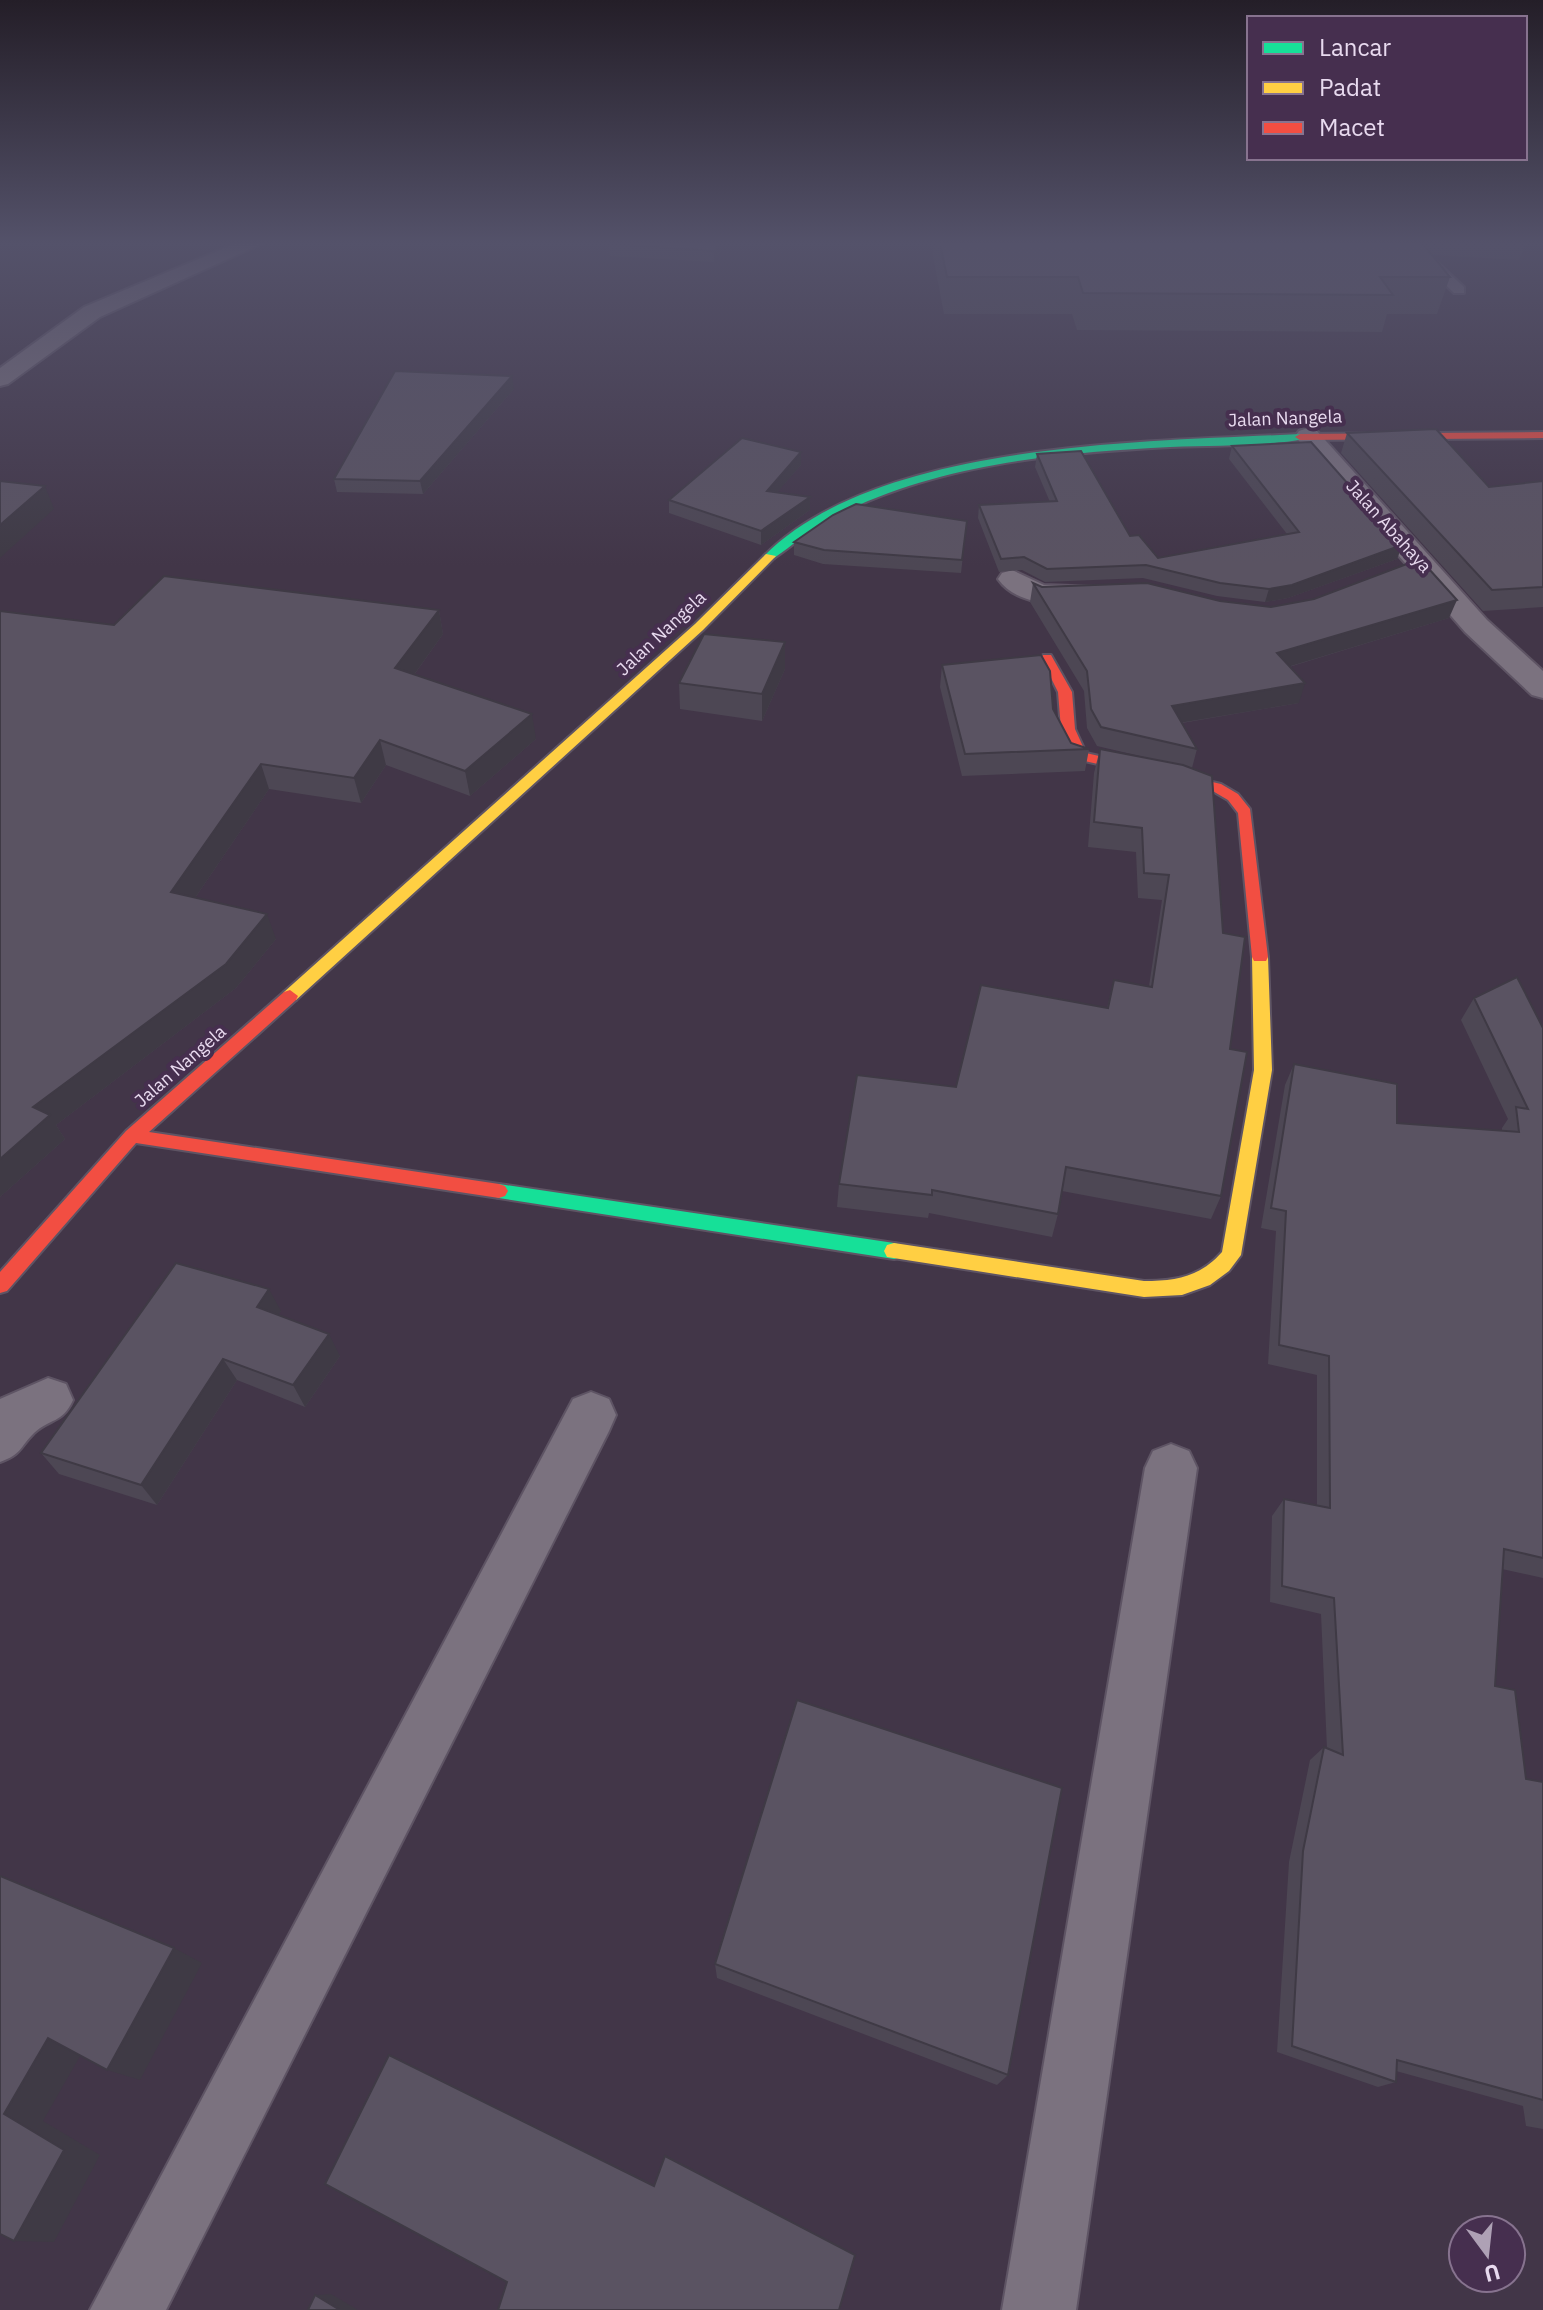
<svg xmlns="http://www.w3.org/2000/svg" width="1543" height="2310" viewBox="0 0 1543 2310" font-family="'IBM Plex Sans',sans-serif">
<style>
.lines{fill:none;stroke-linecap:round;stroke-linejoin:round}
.lane-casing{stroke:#5e5464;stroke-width:4}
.street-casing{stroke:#5e5464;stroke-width:4}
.fast-casing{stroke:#5e5464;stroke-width:4}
.slow-casing{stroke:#5e5464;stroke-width:4}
.jam-casing{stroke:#5e5464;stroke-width:4}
.lane{fill:#7b727f;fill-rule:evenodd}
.street{fill:#7b727f;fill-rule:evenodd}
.fast{fill:#16e098;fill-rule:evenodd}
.slow{fill:#ffcf43;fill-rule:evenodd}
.jam{fill:#f24e42;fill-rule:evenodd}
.wall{fill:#4d4754}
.shaded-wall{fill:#3f3a45}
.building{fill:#5a5362;stroke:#3f3a45;stroke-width:2}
.labels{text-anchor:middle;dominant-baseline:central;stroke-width:8;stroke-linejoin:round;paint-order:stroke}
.far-street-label{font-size:18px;fill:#e8daef;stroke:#462f4f}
</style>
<rect width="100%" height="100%" fill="#423648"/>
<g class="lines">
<defs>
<path id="lane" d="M1403,243H1416L1464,287V293H1454Z"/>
<g id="street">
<path d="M237,243H263L100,317L8,384L0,386V368L84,307Z"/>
<path d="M1308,428L1317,431L1487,620L1543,671V698L1532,695L1465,632L1299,441L1295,436L1299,431Z"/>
<path d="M1012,570L1044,585L1099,587L1104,593L1099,599C1069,607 1018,608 998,579L1002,573Z"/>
<path d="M48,1378L66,1384L73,1400C62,1424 50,1418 34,1433C19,1448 22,1454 0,1462V1399Z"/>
<path d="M591,1392L609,1399L616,1415L609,1431L166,2310H90L573,1399Z"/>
<path d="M1171,1444L1189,1451L1197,1468L1076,2310H1002L1145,1468L1153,1451Z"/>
</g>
<g id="fast">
<path d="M1300,434L1304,435V439C1261,447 1214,445 1170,447C1055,453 932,464 828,520C809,530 792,546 774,558L764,556C878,441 1147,442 1300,434Z"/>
<path d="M499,1184L894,1243L901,1245L904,1251L901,1257L894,1259L499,1198L493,1196L490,1191L493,1186Z"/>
</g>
<g id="slow">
<path d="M766,554L776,556L703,630L296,1000H284L282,996L284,992L695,624Z"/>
<path d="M1260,952L1268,957L1272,1070L1241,1255L1229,1271L1210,1285L1182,1295L1144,1297L887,1257L884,1251L887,1245L894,1243L1144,1281C1176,1281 1200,1277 1222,1252L1254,1070L1252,957Z"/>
</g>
<g id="jam">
<path d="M1543,432V438L1300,440L1295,437L1300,434Z"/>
<path d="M1043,655H1051L1072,692L1075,729L1086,753L1221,784L1238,794L1250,809L1268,957L1266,961H1254L1252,957L1238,813L1228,800L1211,790L1076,759L1061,729L1058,692L1041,658Z"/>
<path d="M290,990L298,996L296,1000L149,1132L499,1184L505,1186L508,1191L505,1196L499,1198L136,1143L7,1291L0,1293V1272L126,1131L284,992Z"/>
</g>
</defs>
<use href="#lane" class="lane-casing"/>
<use href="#street" class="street-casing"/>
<use href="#fast" class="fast-casing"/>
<use href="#slow" class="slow-casing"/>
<use href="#jam" class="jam-casing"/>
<use href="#lane" class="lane"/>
<use href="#street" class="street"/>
<use href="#fast" class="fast"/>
<use href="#slow" class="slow"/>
<use href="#jam" class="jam"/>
</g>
<g class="wall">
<path d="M611,243H725L714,262L610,256L609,244Z"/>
<path d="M934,243H1526L1519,260L1433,255L1426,248L1450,277L1437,314H1387L1382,332L1077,330L1072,314H944L933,256Z"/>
<path d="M514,389L423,494L337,492L334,479Z"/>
<path d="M1347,433L1489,487L1543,481V607L1483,611L1341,453Z"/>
<path d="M1232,446L1402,545L1397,559L1288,598L1265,602L1217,596L1143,578L1045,582L1022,570L999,572L978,518L979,505L1050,502L1035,467L1037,454L1130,536L1158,558L1287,534L1229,459Z"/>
<path d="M801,452V465L777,492L810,497V510L761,545L669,513V500Z"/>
<path d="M967,521L961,573L823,564L794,555V542Z"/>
<path d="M1033,583L1042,587L1220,601L1271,607L1449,618L1289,667L1299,703L1182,723L1197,749L1192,768L1230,1049L1221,1196L1211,1219L1062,1191L1058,1214L1052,1237L929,1213L928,1218L837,1207L839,1184L956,1087L1107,1008L1114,980L1149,986L1162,900L1138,898L1136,852L1088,847L1094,773L1100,749L1157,760L1097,746L1087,728L1084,691L1030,602Z"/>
<path d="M439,610L443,634L414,675L536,739L470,796L386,765L361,803L269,789L195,898L276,939L236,988L56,1125L65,1139L0,1197L114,625Z"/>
<path d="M785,642V669L762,721L680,709L679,683Z"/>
<path d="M942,665L1053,709L1071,743L1089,749L1085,771L962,776L940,687Z"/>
<path d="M1474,998L1543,1028V1578L1502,1569L1495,1686L1526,1779L1543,1782V2129L1526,2126L1523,2106L1396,2071V2082L1378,2087L1277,2052L1289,1862L1310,1760L1324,1747L1327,1749L1321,1614L1270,1602L1272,1516L1284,1499L1317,1506V1375L1268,1364L1276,1231L1261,1228L1285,1085L1294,1064L1397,1123L1502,1131V1128L1508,1119L1461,1020Z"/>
<path d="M281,1311L278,1315L340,1356L305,1407L237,1380L157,1505L59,1474L41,1453Z"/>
<path d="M715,1964L1008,2075L997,2085L717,1978Z"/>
</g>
<g class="shaded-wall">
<path d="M719,243H725L714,262V251Z"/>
<path d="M512,376L514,389L423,494L420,481Z"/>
<path d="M801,452V465L767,504V491Z"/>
<path d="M45,486L54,509L0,558V525Z"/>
<path d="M810,497V510L761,545V531Z"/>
<path d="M1402,545L1397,559L1288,598L1265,602L1269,589Z"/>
<path d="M1457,600L1449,618L1271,672L1277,653Z"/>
<path d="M439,610L443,634L401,693L395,668Z"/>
<path d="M785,642V669L762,721V694Z"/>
<path d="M1305,683L1299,703L1167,725L1172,706Z"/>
<path d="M532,714L536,739L470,796L465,771Z"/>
<path d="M380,740L386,765L361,803L354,778Z"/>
<path d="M261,764L269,789L182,917L171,892Z"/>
<path d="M267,914L276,939L236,988L56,1125L65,1139L0,1197V1159L33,1107Z"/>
<path d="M269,1289L281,1311L269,1329L257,1307Z"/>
<path d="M329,1334L340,1356L305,1407L293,1385Z"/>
<path d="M223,1359L237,1380L157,1505L141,1485Z"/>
<path d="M174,1948L202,1963L140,2080L107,2070Z"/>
<path d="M48,2038L84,2049L43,2121L100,2155L54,2242L14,2241L4,2114Z"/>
<path d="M331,2294L358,2310H340L315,2295Z"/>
</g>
<g class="building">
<path d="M611,243H719L714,251L609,244Z"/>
<path d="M940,243H1422L1450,277H1380L1393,295L1083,293L1078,277H947Z"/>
<path d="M395,371L512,376L420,481L334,479Z"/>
<path d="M1436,429L1489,487L1543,481V587L1492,590L1347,433Z"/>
<path d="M742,438L801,452L767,491L810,497L761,531L669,500Z"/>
<path d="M1311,442L1402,545L1292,585L1269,589L1220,583L1146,565L1047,569L1024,557L1001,559L979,505L1057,501L1037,454L1081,451L1130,536L1139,535L1158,558L1299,532L1232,446Z"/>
<path d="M0,481L45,486L0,525Z"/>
<path d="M856,504L967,521L962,560L824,550L794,542L833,515Z"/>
<path d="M1420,559L1457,600L1277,653L1305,683L1172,706L1197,749L1101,727L1091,709L1087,671L1033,583L1042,587L1147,583L1220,601L1271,607L1314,599Z"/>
<path d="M164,576L439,610L395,668L532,714L465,771L380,740L354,778L261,764L171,892L267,914L226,964L33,1107L50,1115L0,1159V611L114,625Z"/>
<path d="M704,634L785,642L762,694L679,683Z"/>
<path d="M1041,655L1050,671L1053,709L1071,743L1089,749L965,754L942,665Z"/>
<path d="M1100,749L1183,765L1212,776L1223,933L1245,937L1230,1049L1247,1052L1221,1196L1066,1167L1058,1214L932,1190V1195L839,1184L857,1075L956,1087L981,985L1108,1008L1114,980L1152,987L1169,875L1144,873L1142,828L1094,822Z"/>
<path d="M1517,977L1543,1028V1558L1504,1549L1495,1686L1515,1690L1526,1779L1543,1782V2100L1397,2060L1396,2082L1292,2046L1303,1851L1324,1747L1343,1755L1334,1598L1282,1586L1284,1499L1330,1508L1329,1356L1279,1345L1286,1211L1271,1208L1294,1064L1397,1084V1123L1519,1132L1516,1107L1528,1109L1474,998Z"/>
<path d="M176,1263L269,1289L257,1307L329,1334L293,1385L223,1359L141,1485L41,1453Z"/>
<path d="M797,1700L1062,1788L1008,2075L715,1964Z"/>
<path d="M0,1876L174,1948L107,2070L48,2038L4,2114L64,2150L14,2241L0,2234Z"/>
<path d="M389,2055L654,2186L665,2156L855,2255L839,2310H498L507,2282L325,2184Z"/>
<path d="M315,2295L340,2310H308Z"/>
</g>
<linearGradient id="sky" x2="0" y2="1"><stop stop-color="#241e28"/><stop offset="0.43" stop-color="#54526a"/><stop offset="1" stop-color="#54526a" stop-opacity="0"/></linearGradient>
<rect width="1543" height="566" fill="url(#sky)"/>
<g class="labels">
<g class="far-street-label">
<text transform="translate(1285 418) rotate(-2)">Jalan Nangela</text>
<text transform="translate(1389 526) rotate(48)">Jalan Abahaya</text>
<text transform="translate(661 633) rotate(-43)">Jalan Nangela</text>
<text transform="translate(180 1066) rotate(-41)">Jalan Nangela</text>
</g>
</g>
<rect x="1247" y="16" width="280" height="144" fill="#462f4f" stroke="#87738f" stroke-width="2"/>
<rect x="1263" y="42" width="40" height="12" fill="#16e098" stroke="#87738f" stroke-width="2"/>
<text x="1319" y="56" font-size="24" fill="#e8daef">Lancar</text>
<rect x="1263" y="82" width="40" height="12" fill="#ffcf43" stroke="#87738f" stroke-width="2"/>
<text x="1319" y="96" font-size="24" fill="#e8daef">Padat</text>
<rect x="1263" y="122" width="40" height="12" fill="#f24e42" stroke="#87738f" stroke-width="2"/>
<text x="1319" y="136" font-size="24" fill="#e8daef">Macet</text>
<g transform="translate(1487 2254) rotate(165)"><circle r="38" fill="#462f4f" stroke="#87738f" stroke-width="2"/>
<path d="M0-6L14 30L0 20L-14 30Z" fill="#aea1b5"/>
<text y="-12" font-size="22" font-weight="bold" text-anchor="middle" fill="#e8daef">U</text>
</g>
</svg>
